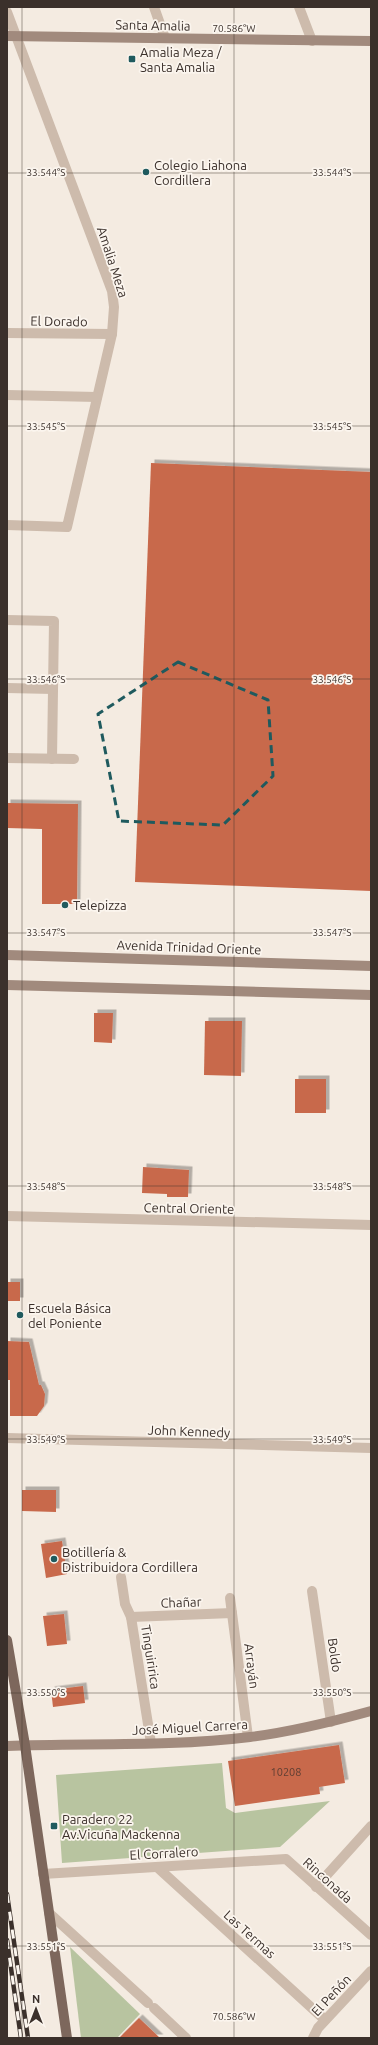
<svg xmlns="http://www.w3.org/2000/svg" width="378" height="2045" viewBox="0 0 378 2045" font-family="Ubuntu,sans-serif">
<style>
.green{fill:#b8c4a0}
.building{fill:#c8694b;filter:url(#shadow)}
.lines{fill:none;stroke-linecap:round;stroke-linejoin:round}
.street{stroke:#cdbbac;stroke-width:10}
.secondary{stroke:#a18a7d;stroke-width:10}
.primary{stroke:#7d675c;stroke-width:10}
.rail-casing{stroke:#3b302b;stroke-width:4.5}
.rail{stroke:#fbf5ee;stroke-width:3;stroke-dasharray:9;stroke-linecap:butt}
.marked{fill:none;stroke:#1f5a5e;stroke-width:3;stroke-dasharray:8 5;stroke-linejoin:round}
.ticks{fill:none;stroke:#3b302b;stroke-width:1;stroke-opacity:0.45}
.poi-dot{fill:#1f5a5e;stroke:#fbf5ee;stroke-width:1.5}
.labels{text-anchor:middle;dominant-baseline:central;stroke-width:3.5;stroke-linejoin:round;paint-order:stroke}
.number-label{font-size:11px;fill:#5e3e33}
.street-label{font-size:13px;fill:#3b302b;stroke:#fbf5ee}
.poi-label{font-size:13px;fill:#3b302b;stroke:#fbf5ee;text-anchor:start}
.ticks-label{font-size:10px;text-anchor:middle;fill:#3b302b;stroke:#fbf5ee;stroke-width:3.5;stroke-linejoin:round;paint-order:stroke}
</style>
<defs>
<filter id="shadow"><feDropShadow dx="3.5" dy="-3.5" stdDeviation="0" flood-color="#0004"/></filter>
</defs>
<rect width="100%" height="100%" fill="#f4ebe1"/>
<g class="green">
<path d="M222,1763L226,1808L235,1813L330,1801L280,1847L62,1863L56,1775Z"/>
<path d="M70,1947L140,2014L117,2038H81Z"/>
</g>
<g class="building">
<path d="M151,463L371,472V891L135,882Z"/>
<path d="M7,803L78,804L77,904H42V829L7,828Z"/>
<path d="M94,1013H113L112,1043L94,1042Z"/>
<path d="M205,1021H242L241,1076L204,1075Z"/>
<rect x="295" y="1079" width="31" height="34"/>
<path d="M143,1167L189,1170L188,1197H167V1194L142,1193Z"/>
<rect x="7" y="1282" width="13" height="19"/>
<path d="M7,1341L29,1342L39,1385H41L45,1394L44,1406L37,1416H10V1380H7Z"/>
<path d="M22,1490H56V1512L22,1511Z"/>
<path d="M62,1541L67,1574L46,1578L41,1544Z"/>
<path d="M64,1614L67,1644L47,1646L43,1616Z"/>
<path d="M83,1686L85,1703L53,1707L51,1690Z"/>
<path d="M339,1745L345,1783L319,1787L320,1794L235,1806L228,1761Z"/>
<path d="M139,2018L160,2038H119Z"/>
</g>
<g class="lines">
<g class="street">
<path d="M154,7L165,38"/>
<path d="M299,7L312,41"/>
<path d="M7,12L112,291L114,307L112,334L67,527L7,525"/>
<path d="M7,333L112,334"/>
<path d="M7,395L97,397"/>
<path d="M7,620L54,621L52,759"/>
<path d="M7,688L53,689"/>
<path d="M7,758L74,759"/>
<path d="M7,1216L371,1225"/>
<path d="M7,1438L371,1448"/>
<path d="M121,1577L125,1604L131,1617L151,1743"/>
<path d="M312,1591L331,1722"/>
<path d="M230,1598L248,1737"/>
<path d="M131,1617L232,1613"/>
<path d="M157,1867L325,2020"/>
<path d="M43,1874L286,1859L371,1935"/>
<path d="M316,1887L371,1826"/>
<path d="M49,1913L148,2003"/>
<path d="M154,2008L186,2038"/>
<path d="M313,2038L318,2028L371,1971"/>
</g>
<g class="secondary">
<path d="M7,36L371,41"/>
<path d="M7,955L371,966"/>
<path d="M7,985L371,995"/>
<path d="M7,1746C88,1743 169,1747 250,1737C291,1732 331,1722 371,1711"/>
</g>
<path class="primary" d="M7,1640L25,1745L67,2038"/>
<defs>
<g id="rail">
<path d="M7,1894L28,2038"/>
<path d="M7,1940L21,2038"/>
</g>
</defs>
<use href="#rail" class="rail-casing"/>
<use href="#rail" class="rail"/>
</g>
<path class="marked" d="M178,662L268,700L273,776L223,825L119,821L98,714Z"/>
<path class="ticks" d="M22,7V2038M234,7V2038M7,173H371M7,426H371M7,679H371M7,933H371M7,1186H371M7,1439H371M7,1693H371M7,1946H371"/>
<g class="poi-dot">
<rect x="128" y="55" width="8" height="8" rx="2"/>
<circle cx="146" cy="172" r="4"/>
<circle cx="65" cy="905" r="4"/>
<circle cx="20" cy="1315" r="4"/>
<circle cx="54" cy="1559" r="4"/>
<rect x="50" y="1822" width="8" height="8" rx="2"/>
</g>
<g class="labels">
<g class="number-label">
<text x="286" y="1772">10208</text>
</g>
<g class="street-label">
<text transform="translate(153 25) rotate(1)">Santa Amalia</text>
<text transform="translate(113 262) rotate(72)">Amalia Meza</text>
<text transform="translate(59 321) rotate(1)">El Dorado</text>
<text transform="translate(189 947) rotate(2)">Avenida Trinidad Oriente</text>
<text transform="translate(189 1208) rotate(1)">Central Oriente</text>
<text transform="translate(189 1431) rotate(2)">John Kennedy</text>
<text transform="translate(181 1602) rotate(-2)">Chañar</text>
<text transform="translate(335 1655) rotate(82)">Boldo</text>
<text transform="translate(151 1657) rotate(81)">Tinguiririca</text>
<text transform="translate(252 1666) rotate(83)">Arrayán</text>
<text transform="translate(190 1727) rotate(-3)">José Miguel Carrera</text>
<text transform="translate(164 1853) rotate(-3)">El Corralero</text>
<text transform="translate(328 1880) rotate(42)">Rinconada</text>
<text transform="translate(250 1934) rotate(42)">Las Termas</text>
<text transform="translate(331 1995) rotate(-47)">El Peñón</text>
</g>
<g class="poi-label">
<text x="140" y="52">Amalia Meza /<tspan x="140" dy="15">Santa Amalia</tspan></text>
<text x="154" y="165">Colegio Liahona<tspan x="154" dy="15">Cordillera</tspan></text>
<text x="73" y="905">Telepizza</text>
<text x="28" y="1308">Escuela Básica<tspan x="28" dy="15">del Poniente</tspan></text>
<text x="62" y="1552">Botillería &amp;<tspan x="62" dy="15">Distribuidora Cordillera</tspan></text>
<text x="62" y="1819">Paradero 22<tspan x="62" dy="15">Av.Vicuña Mackenna</tspan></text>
</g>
</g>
<g class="ticks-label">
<text x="234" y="32">70.586°W</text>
<text x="46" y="176">33.544°S</text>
<text x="332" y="176">33.544°S</text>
<text x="46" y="430">33.545°S</text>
<text x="332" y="430">33.545°S</text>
<text x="46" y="683">33.546°S</text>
<text x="332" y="683">33.546°S</text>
<text x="46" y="936">33.547°S</text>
<text x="332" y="936">33.547°S</text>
<text x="46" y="1190">33.548°S</text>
<text x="332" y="1190">33.548°S</text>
<text x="46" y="1443">33.549°S</text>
<text x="332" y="1443">33.549°S</text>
<text x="46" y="1696">33.550°S</text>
<text x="332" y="1696">33.550°S</text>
<text x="46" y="1950">33.551°S</text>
<text x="332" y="1950">33.551°S</text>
<text x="234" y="2020">70.586°W</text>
</g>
<rect width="378" height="2045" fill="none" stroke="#3b302b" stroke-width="16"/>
<g transform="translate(36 2009)" stroke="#fbf5ee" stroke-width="3" paint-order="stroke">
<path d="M0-3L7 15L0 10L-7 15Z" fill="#3b302b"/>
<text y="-6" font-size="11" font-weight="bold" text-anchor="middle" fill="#3b302b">N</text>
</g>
</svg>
